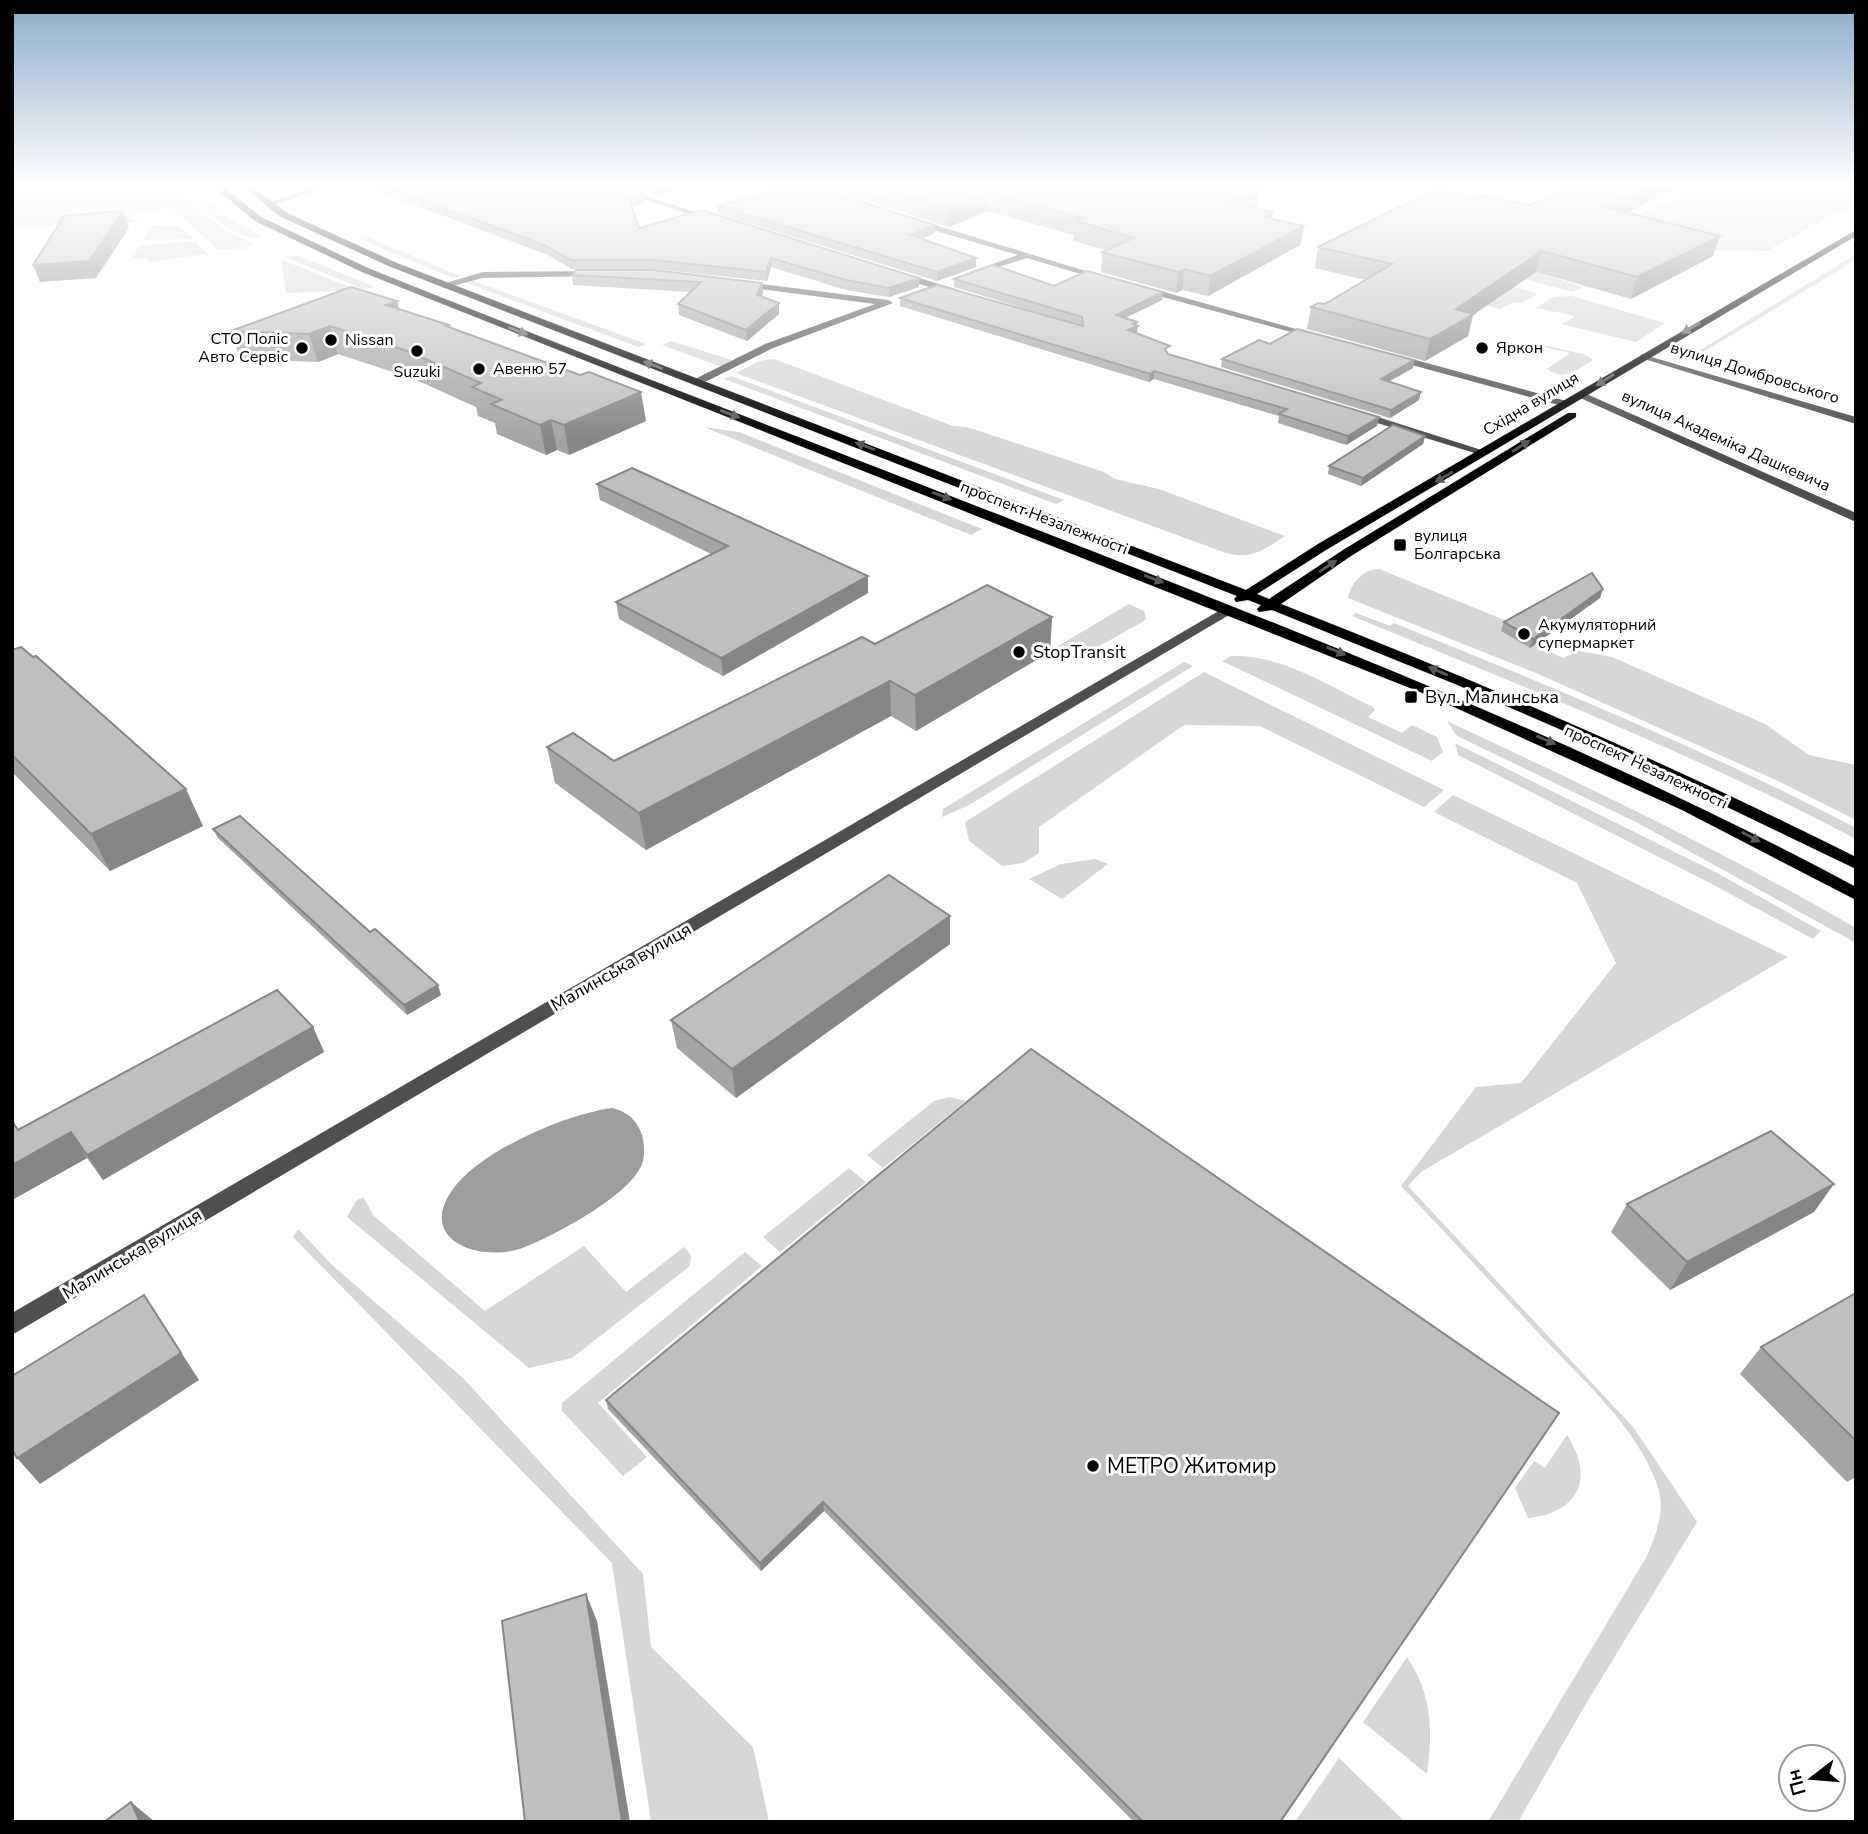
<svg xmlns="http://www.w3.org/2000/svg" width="1868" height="1834" viewBox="0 0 1868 1834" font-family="'Nunito Sans',sans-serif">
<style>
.green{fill:#d6d6d6}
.water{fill:#9d9d9d}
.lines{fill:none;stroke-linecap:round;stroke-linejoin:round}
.major-casing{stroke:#dbdbdb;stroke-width:1}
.minor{fill:#4f4f4f;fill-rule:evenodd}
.major{fill:#000;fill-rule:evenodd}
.wall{fill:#a4a4a4}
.shaded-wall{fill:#868686}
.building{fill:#bfbfbf;stroke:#868686;stroke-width:2}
.oneway{fill:#595959}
.poi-dot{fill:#000;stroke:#fff;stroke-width:2.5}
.labels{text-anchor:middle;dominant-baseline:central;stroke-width:6;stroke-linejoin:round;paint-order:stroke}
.far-poi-label{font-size:16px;fill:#000;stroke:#fff;text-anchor:start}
.far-street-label{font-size:16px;fill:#000;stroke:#fff}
.poi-label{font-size:18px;fill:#000;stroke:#fff;text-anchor:start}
.street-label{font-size:18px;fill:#000;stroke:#fff}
.near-poi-label{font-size:21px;fill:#000;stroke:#fff;text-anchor:start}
</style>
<rect width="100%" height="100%" fill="#fff"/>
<g class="green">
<path d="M12,185H175L180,200L188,199L222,228L253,244L245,249L219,250L171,208L136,211L133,220H143L137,222L12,226Z"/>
<path d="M1704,185H1856V203L1767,251L1708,250L1637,216Z"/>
<path d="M206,200L227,217L263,237C241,242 211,218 198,202Z"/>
<path d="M152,225L177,226L194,239L143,240Z"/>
<path d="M365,236L460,276L453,278L357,238Z"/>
<path d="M195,241L207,254L149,262L147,258L131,259L139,246Z"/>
<path d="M1856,254V260L1702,353L1697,352Z"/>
<path d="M297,256L302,257L375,287L363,289L285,257Z"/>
<path d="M281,260L285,261L357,290L286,293Z"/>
<path d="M1520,267L1583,287L1572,292L1506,274Z"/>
<path d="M471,280L646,344L638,347L464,282Z"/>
<path d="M1499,283L1538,294L1521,303L1514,302L1500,309L1464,300Z"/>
<path d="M1572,296L1665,323L1636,342L1561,324L1573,318L1572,315L1535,308L1554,297Z"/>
<path d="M671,341L732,360L722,367L662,345Z"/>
<path d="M1531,342L1586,355L1593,360C1578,369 1564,382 1547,369L1570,353L1529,344Z"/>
<path d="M774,359L953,426L967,427L1104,472L1115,479L1159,489L1285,536C1265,549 1251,560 1226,553L736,373L759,361Z"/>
<path d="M731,376L1064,500L1056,504L724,379Z"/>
<path d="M704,427L739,432L982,529L971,535Z"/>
<path d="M1379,569L1549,638L1552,643L1546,650L1563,658L1579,651L1612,657L1765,724L1809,755L1856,765V820L1778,781L1536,673L1348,598C1351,583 1363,569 1379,569Z"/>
<path d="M1129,604L1144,611L1146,618L1144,621L1080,657L1058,646Z"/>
<path d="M1356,613L1390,626L1394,623C1550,686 1707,750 1856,828V839C1693,753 1522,686 1352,616Z"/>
<path d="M1231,656C1281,654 1329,686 1373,707L1375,710L1368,717L1402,733L1412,725L1437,737L1443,752L1432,761L1222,661Z"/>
<path d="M1184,662L1193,666L971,804L942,817L943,809L948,806Z"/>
<path d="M1204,672L1444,790L1424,807L1260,726L1184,725L1039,827V853L1023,863L1002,866L969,841L965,822Z"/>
<path d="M1447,721C1586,786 1723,851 1856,928V943L1638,823L1457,736Z"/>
<path d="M1455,743L1719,874L1821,931L1813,939L1710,883L1458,755Z"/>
<path d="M1453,795L1788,957L1421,1172L1408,1186L1633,1427L1697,1522L1584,1707L1518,1822H1488L1647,1556C1657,1532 1666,1510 1657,1484C1636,1427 1584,1381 1543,1338C1496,1287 1448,1236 1401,1186L1476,1087L1521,1083L1616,963L1577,883L1434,812Z"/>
<path d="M1095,859L1108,864L1062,899L1029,879L1061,864Z"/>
<path d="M950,1097L966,1101L883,1168L867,1155L934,1101Z"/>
<path d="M849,1168L866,1182L780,1252L763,1237Z"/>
<path d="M363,1197L374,1216L485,1311L584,1246L626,1292L684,1247L691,1255L690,1266L572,1358L529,1368L347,1217L356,1201Z"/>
<path d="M298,1229L332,1265L463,1378L643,1574L651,1647L753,1747L769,1822H651L612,1563L293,1237Z"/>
<path d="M745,1252L762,1266L598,1403L647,1457L623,1476L562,1411V1403Z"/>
<path d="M1567,1435C1595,1478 1579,1513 1528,1518L1515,1488L1534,1461L1545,1468Z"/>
<path d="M1407,1657C1432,1694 1433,1731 1427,1774L1363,1722Z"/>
<path d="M1339,1758L1402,1819L1400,1822H1295Z"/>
</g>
<path class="water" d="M612,1108C627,1111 637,1120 642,1135C644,1143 645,1153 643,1161C634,1194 555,1235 525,1247C482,1264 415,1241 453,1189C480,1151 566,1114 612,1108Z"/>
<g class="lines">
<defs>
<g id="major">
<path d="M212,185H221L261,217L368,268C609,365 851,457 1092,551C1352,653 1610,755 1856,887V900L1682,810L1425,694L362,272L255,221Z"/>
<path d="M241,185H250L287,213L397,263L1246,590L1318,544L1856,230V236L1326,550L1257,594L1269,599L1343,550L1568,413H1576V417L1351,556L1281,604C1476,680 1668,763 1856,857V869L1615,753L1455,684L1272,610L1259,612L1257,609L1261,605L1248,600L1236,602L1234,599L1237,596L391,267L281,217Z"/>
</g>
</defs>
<use href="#major" class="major-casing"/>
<g class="minor">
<path d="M321,185H334L270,206L263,204Z"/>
<path d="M601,185H614L719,220L712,222Z"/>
<path d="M909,219H915L1112,279L1107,282L1027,258L970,276V272L1018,255L909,223Z"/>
<path d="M596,271L601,274L599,276L483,278L444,288L439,285L483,272Z"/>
<path d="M896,271L959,290L961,292L956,295L893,276L891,274Z"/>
<path d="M739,281L888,300L893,303L773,348L701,384H693V380L765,344L875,304L736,286V282Z"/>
<path d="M1137,286H1143L1321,336L1313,338L1137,290Z"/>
<path d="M1390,353L1570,402L1571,404L1566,407L1386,358L1385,356Z"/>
<path d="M1641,354L1856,417V424L1641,358Z"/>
<path d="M1582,392L1856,513V522L1578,397L1577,395Z"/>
<path d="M1351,411H1359L1491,453L1481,455L1351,415Z"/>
<path d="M1229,605L1236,609L1234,612L12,1335V1313Z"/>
</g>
<use href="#major" class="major"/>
</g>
<g class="wall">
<path d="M361,185H619L644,193L645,202L631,207L639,228L919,287L889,297L846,290L771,267L767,281L655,269H572L548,255Z"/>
<path d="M624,185H684L659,196Z"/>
<path d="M818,185H1266L1259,189L1257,207L1255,208L1272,219L1304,226L1300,245L1208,296L1182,290L1176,293L1101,272L1102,252L1106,250L1073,241L1074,235L987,211L949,227Z"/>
<path d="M1578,185H1683L1627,213L1713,256L1631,299L1536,272L1473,315L1468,336L1425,361L1307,329L1311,307L1325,304L1365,280L1315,268L1318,247L1471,197L1530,205Z"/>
<path d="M718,206L935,233L922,239L976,267L937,281L719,214Z"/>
<path d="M572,275L762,283L763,293L761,297L779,303V314L747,341L679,315L678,304L690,292L573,285Z"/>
<path d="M954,279L1054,286L1163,292L1162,300L1125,318L1137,322V333L1168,354L1379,417L1377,426L1346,445L1278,423L1279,416L1154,379L1149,382L900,306V298L1082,326L954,287Z"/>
<path d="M399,309L450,327L646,421L569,455L557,450L546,455L497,434L495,423L478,416L476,407L414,379L338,354L318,362L240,359L231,331Z"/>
<path d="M1270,344L1414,360L1413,368L1388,382L1419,400L1390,418L1221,367L1222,359Z"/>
<path d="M1425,436L1423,444L1361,486L1328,474L1329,466Z"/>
<path d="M597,484L868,593L723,676L619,619L616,602L711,554L600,500Z"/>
<path d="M1600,598L1530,648L1501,631L1504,622Z"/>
<path d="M1052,617L1050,652L916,731L891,716L646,850L555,783L547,747L614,761L875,644Z"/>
<path d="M12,650L203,826L110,871L12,772Z"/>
<path d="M213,829L370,932L441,995L407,1015L218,838Z"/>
<path d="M950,916V944L736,1098L677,1048L671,1020Z"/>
<path d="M313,1027L324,1052L103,1180L87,1158L12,1200V1121L19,1130Z"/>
<path d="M1627,1204L1814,1212L1670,1290L1611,1232Z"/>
<path d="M1856,1293V1477L1847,1482L1740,1374L1761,1347Z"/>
<path d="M606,1400L1559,1413L1281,1822H1134L824,1511L761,1571L608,1409Z"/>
</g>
<g class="shaded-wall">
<path d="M663,185H684L659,196L657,187Z"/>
<path d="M1236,185H1266L1259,189L1257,207L1230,223Z"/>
<path d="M1650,185H1683L1598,227L1604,207Z"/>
<path d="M987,192V211L949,227V208Z"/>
<path d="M644,193L645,202L630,208L629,199Z"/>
<path d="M123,211L129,228L96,278L40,282L33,265Z"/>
<path d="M1273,212L1270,231L1264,217Z"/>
<path d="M935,225V233L911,243V235Z"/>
<path d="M1304,226L1300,245L1208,296L1210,276Z"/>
<path d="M1720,236L1713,256L1631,299L1637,277Z"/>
<path d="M1542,251L1536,272L1473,315L1468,336L1425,361L1430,339L1456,309Z"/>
<path d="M771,258V267L767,281L766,272Z"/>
<path d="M976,258V267L937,281V272Z"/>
<path d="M1185,269L1182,290L1176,293L1178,272Z"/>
<path d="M919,278V287L889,297V288Z"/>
<path d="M762,283L763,293L758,306L757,295Z"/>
<path d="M1163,292L1162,300L1115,323L1116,315Z"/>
<path d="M397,301L404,328L386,305Z"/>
<path d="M779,303V314L747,341L746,330Z"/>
<path d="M1137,322L1136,326H1138L1137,334L1128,330L1133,324Z"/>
<path d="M330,326L338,354L318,362L309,334Z"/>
<path d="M1414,360L1413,368L1379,387L1381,379Z"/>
<path d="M1154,371V379L1149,382L1150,374Z"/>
<path d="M641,392L646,421L569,455L564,425Z"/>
<path d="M1421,392L1419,400L1390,418L1391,410Z"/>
<path d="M1379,417L1377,426L1346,445L1348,436Z"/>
<path d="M551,420L557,450L546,455L540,425Z"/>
<path d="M1425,436L1423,444L1361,486L1363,478Z"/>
<path d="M868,576V593L723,676L721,658Z"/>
<path d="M1603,589L1600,598L1530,648L1533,639Z"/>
<path d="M1052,617L1050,652L916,731L915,695Z"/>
<path d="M890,681L891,716L646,850L639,813Z"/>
<path d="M186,789L203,826L110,871L91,834Z"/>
<path d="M950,916V944L736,1098L732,1069Z"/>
<path d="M438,985L441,995L407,1015L404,1005Z"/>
<path d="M313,1027L324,1052L103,1180L87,1155Z"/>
<path d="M71,1132L87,1158L12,1200V1165Z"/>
<path d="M1834,1184L1814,1212L1670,1290L1687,1262Z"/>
<path d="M144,1295L199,1380L40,1484L17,1458Z"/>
<path d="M1559,1413L1281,1822H1280Z"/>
<path d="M823,1502L824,1511L761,1571L760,1563Z"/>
<path d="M586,1594L597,1621L630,1822H622Z"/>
<path d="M131,1802L155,1822H140Z"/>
</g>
<g class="building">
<path d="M382,185H619L644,193L629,199L639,228L701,210L919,278L889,288L846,280L771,258L766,272L654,260H571L546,246Z"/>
<path d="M792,185H809L935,225L911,235L976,258L937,272L718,206Z"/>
<path d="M874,185H1242L1259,189L1232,203L1273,212L1264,217L1304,226L1210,276L1185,269L1178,272L1102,252L1134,238L1075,221L1083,218L987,192L949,208Z"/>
<path d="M1578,185H1650L1604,207L1720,236L1637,277L1542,251L1456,309L1474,314L1430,339L1311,307L1318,303L1325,304L1392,264L1318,247L1436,189L1471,197L1478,194L1530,205Z"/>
<path d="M123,211L89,261L33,265L64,216Z"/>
<path d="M993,265L1054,286L1087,271L1163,292L1116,315L1137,322L1133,324L1138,326L1128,330L1170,346L1165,349L1168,354L1379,417L1348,436L1279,414L1287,409L1154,371L1150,374L900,298L937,285L1083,326L1082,317L954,279Z"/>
<path d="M576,270H654L762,283L757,295L779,303L746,330L678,304L701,282L572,275Z"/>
<path d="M351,287L397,301L386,305L449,325L446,326L580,375L589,372L641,392L564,425L551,420L540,425L491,404L502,400L472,387L481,383L407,351L330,326L309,334L231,331Z"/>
<path d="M1297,329L1414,360L1381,379L1421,392L1391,410L1222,359L1259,340L1270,344Z"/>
<path d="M1393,425L1425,436L1363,478L1329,466Z"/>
<path d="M632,468L868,576L721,658L616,602L728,546L597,484Z"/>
<path d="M1592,573L1603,589L1533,639L1504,622Z"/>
<path d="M987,585L1052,617L915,695L890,681L639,813L547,747L573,733L614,761L862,637L875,644Z"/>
<path d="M21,647L33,657L36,656L186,789L91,834L12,755V650Z"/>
<path d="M240,816L370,932L375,929L438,985L404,1005L213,829Z"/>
<path d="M889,875L950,916L732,1069L671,1020Z"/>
<path d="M277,990L313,1027L87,1155L71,1132L12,1165V1121L18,1130Z"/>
<path d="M1031,1049L1559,1413L1280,1822H1143L823,1502L760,1563L606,1400Z"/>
<path d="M1771,1131L1834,1184L1687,1262L1627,1204Z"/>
<path d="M1856,1293V1441L1761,1347Z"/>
<path d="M144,1295L181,1353L17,1458L12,1449V1376Z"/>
<path d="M586,1594L622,1822H525L502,1621Z"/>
<path d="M131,1802L140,1822H104Z"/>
</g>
<defs><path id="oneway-solid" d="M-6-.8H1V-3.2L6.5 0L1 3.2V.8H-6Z" transform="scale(1.75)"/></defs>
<g class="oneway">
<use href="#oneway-solid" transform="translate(1691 328) rotate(150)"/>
<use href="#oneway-solid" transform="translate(518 331) rotate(21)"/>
<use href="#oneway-solid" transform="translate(653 365) rotate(-159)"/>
<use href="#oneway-solid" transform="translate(1605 380) rotate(148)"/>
<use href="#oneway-solid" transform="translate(730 414) rotate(21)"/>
<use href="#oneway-solid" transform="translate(865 446) rotate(-159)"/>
<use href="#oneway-solid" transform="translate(1521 446) rotate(-32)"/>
<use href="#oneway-solid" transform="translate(1444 477) rotate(149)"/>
<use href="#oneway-solid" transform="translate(942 496) rotate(21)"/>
<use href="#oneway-solid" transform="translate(1328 566) rotate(-34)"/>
<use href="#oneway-solid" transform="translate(1154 579) rotate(21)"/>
<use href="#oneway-solid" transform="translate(1336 651) rotate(22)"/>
<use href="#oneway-solid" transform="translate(1438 671) rotate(-157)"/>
<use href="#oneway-solid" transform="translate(1546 740) rotate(24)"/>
<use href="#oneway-solid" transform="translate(1751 837) rotate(28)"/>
</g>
<linearGradient id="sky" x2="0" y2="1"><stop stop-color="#8aabca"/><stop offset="0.42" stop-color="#fff"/><stop offset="1" stop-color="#fff" stop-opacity="0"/></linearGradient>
<rect width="1868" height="442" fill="url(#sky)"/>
<g class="poi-dot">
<circle cx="331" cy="340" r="7"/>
<circle cx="302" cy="348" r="7"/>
<circle cx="1482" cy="348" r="7"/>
<circle cx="417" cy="351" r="7"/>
<circle cx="479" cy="369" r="7"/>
<rect x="1393" y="538" width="14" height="14" rx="3.5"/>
<circle cx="1524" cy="634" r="7"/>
<circle cx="1019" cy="652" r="7"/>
<rect x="1404" y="690" width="14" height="14" rx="3.5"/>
<circle cx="1093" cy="1466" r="7"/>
</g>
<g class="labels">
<g class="far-poi-label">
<text x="288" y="339" text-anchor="end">СТО Поліс<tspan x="288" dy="18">Авто Сервіс</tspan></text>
<text x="345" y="340">Nissan</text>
<text x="1496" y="348">Яркон</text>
<text x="493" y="369">Авеню 57</text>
<text x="417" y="372" text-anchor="middle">Suzuki</text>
<text x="1414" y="536">вулиця<tspan x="1414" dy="18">Болгарська</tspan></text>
<text x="1538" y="625">Акумуляторний<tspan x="1538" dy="18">супермаркет</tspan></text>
</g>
<g class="far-street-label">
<text transform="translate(1755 373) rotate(17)">вулиця Домбровського</text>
<text transform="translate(1531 404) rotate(-31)">Східна вулиця</text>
<text transform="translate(1726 441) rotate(24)">вулиця Академіка Дашкевича</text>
<text transform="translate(1044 518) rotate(21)">проспект Незалежності</text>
<text transform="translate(1646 767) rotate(25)">проспект Незалежності</text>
</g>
<g class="poi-label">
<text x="1033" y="652">StopTransit</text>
<text x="1425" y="697">Вул. Малинська</text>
</g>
<g class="street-label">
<text transform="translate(621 967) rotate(-30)">Малинська вулиця</text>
<text transform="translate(132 1254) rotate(-31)">Малинська вулиця</text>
</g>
<g class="near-poi-label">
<text x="1107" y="1466">МЕТРО Житомир</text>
</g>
</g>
<rect width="1868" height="1834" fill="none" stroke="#000000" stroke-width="28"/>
<g transform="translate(1812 1778) rotate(254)"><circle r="33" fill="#ffffff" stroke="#999999" stroke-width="2"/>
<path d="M0-5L12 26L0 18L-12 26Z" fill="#000000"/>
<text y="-10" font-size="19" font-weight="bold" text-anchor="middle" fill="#000000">Пн</text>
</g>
</svg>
